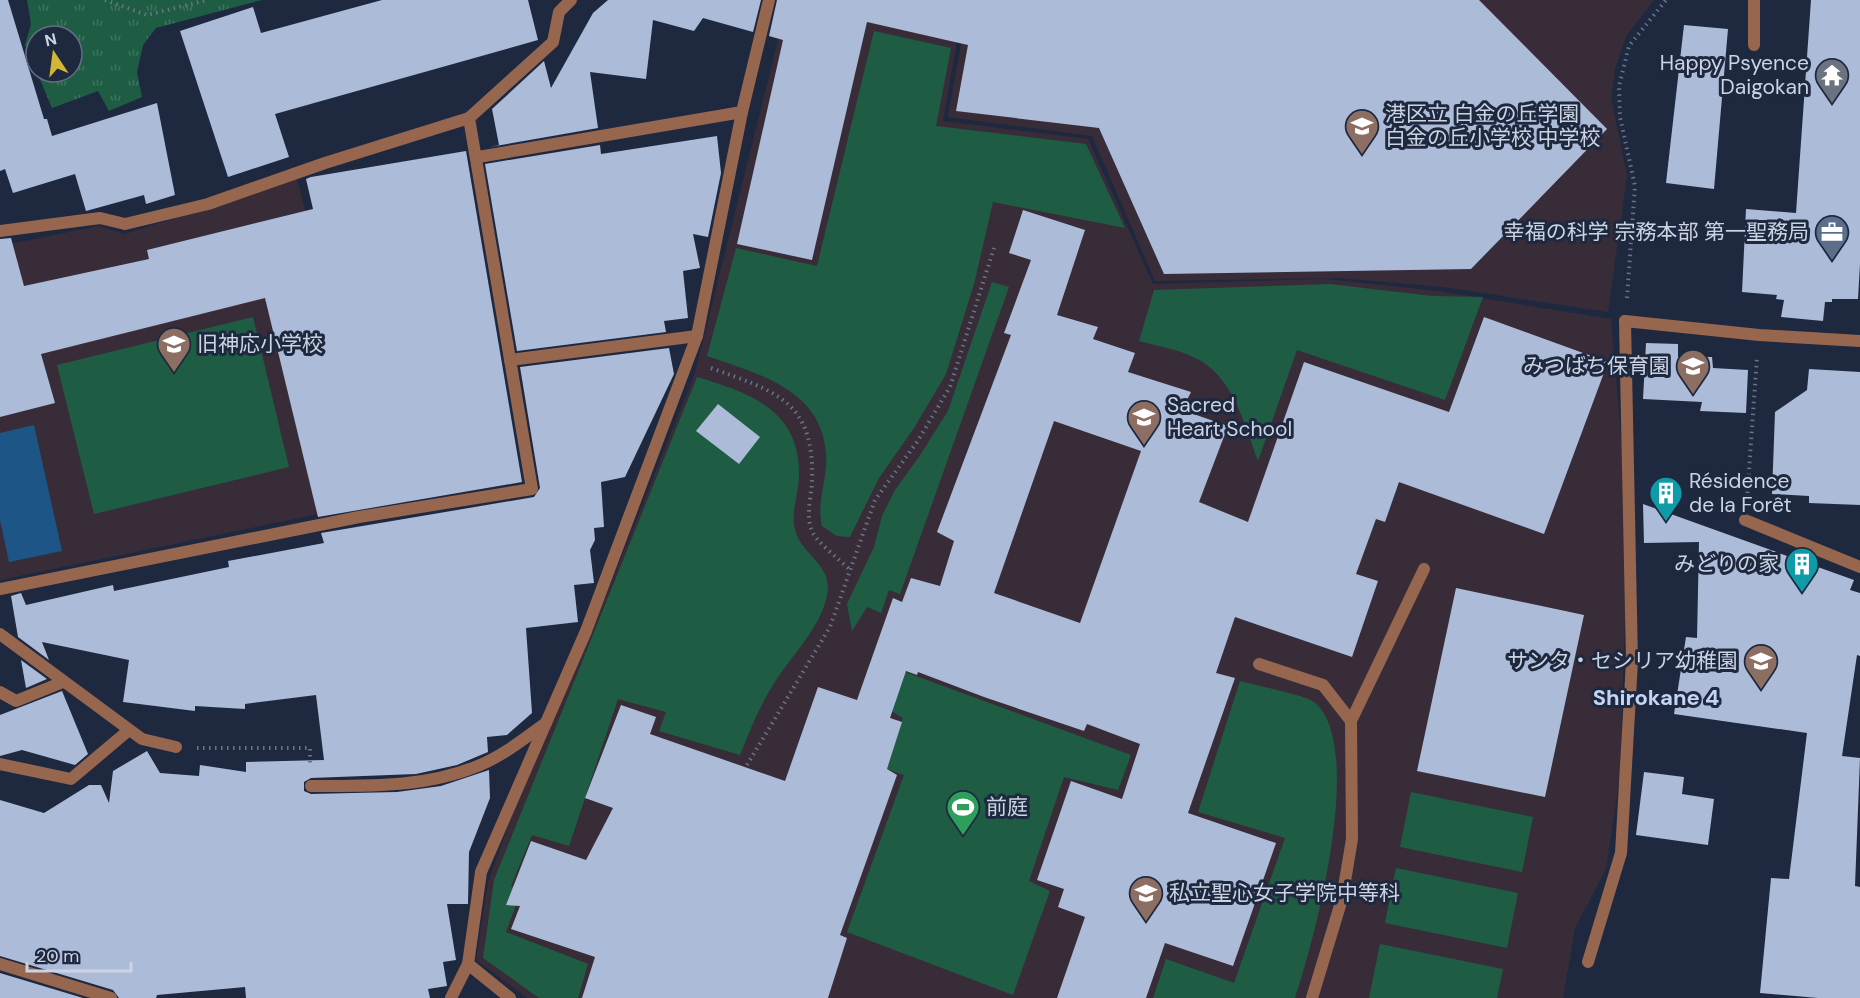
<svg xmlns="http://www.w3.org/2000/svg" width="1860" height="998" viewBox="0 0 1860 998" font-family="'DM Sans','Noto Sans JP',sans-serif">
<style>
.education{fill:#392c39}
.park{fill:url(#park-tufts)}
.garden{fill:#1e5d44}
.water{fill:#1d5586}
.building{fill:#acbbd8;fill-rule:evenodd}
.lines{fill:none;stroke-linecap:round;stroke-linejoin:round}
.path{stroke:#6a7487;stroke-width:4;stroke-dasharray:1.5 4.5;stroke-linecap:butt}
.service{stroke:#97664f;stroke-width:12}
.minor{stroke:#97664f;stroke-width:12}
.labels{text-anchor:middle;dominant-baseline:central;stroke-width:6;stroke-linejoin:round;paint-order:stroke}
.poi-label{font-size:21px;fill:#ccd4e3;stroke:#1e2940;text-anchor:start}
.neighbourhood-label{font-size:22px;font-weight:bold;fill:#c5d4f3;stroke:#1e2940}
</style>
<defs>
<pattern id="park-tufts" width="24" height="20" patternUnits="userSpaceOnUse" patternTransform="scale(1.5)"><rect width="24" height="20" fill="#1e5d44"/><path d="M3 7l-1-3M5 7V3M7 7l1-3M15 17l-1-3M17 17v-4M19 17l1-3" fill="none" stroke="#3e735f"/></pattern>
</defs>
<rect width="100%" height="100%" fill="#1e2940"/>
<g class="education">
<path d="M788,0H964L943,121L1088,139L1153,284L1326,279L1438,291L1611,319L1628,519L1620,776L1606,869L1575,928L1563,998H527L476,960L488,882L521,790L599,613L695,373Z"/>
<path d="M969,0H1654L1626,36L1615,69L1611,98L1627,175L1608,312L1444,287L1338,278L1155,281L1092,136L948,117Z"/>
<path d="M297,179L381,501L0,580V246L98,226L125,234Z"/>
</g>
<path class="park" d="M27,0H262L156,28L143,45L137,72L142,97L109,111L98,91L52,108L37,72H72V36H36V71L25,45L31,24Z"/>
<g class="garden">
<path d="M874,31L951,48L936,126L1086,144L1125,228L993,202L974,284L946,374L914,428L879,478L850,537L837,536L822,526C816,501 828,479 826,454C822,389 758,374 707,356L736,248L817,266Z"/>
<path d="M992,282L1009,287L900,594L889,590L881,613L867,607L852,631L847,604L874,547L882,516L895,490L919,457L948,411Z"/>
<path d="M1330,284L1432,296L1483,297L1445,400L1297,350L1258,461C1244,424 1233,374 1193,357C1177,349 1157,346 1139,341L1154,290Z"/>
<path d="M253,317L289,467L94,514L57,365Z"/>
<path d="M697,377C750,393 800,410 799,475C799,491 792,509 794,525C798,555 834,563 827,595C821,628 790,657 773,685C759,707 750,731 740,755L659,731L666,712L618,699L569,846L532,835L511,886L521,891L506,932L588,964L578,998H539L483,958L494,880Z"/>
<path d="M878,662L1131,755L1118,790L1064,777L1029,881L1050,891L1013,995L847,932L904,775L887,769L903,718L870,698Z"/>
<path d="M1240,681C1254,685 1305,695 1314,702C1367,745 1314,942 1295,998H1153L1166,959L1234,983L1285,838L1198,812Z"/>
<path d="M1411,792L1533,817L1522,872L1400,847Z"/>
<path d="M1396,868L1518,893L1507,948L1385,923Z"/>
<path d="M1380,944L1503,969L1497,998H1369Z"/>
</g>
<path class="water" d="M34,425L62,551L9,562L0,520V433Z"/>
<g class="building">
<path d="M0,0H8L44,119H47L52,136L157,103L175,195L146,204L144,195L86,211L75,174L13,193L5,169L0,171Z"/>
<path d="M382,0H528L538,40L275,114L289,157L228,177L180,31L253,7L261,33Z"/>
<path d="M608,0H761L753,32L703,18L694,31L653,20L646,79L590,72L598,128L490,147L499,145L492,109L544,61L551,88L593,13Z"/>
<path d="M777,0H1479L1607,129L1471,269L1164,274L1099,128L956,111L968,45L867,22L812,260L737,244L783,40L769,36Z"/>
<path d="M1811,0H1860V264L1858,299H1832V302H1825L1823,321L1781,317L1784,300L1776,299L1777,295L1742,292L1746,209L1796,213Z"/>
<path d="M1684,25L1728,29L1714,189L1666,183Z"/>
<path d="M717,136L721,173L708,237L693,234L700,268L683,271L688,318L664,321L666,332L517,351L485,164L600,145L601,154Z"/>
<path d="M466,151L522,482L318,517L265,298L41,354L55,403L0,417V239L11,238L24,286L149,259L147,250L313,209L306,179L311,177Z"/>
<path d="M1023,210L1085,230L1057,315L1098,327L1093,339L1135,353L1128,372L1191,392L1182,410L1228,426L1199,502L1248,522L1304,362L1449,412L1484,317L1608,362L1544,534L1399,482L1385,522L1376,519L1356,574L1378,581L1352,657L1235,617L1216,673L1235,678L1188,813L1276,843L1233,966L1165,943L1146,998H1057L1085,917L1058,907L1064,889L1037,880L1071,781L1122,799L1140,744L1087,724L1084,731L984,697L918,672L917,675L906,671L890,718L902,722L887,769L897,775L840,935L847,938L828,998H582L595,957L511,929L520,906L506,905L531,841L586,860L613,808L585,798L621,705L656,717L650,734L785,781L818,687L857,700L893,598L902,602L911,578L940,586L954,541L937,532L1011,335L1004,333L1031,260L1009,253ZM1054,421L1141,451L1080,623L994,593Z"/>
<path d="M1646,343L1678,344V357H1712L1713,368L1748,370L1746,413L1700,411L1702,402L1643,399Z"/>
<path d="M669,348L674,374L625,477L601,482L604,527L594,528L595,540L590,550L594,583L574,585L578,622L526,628L532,713L507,735L487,737L488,752L457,765L416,774L311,778L304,782V791L311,794L397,792L441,786L489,770L490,798L469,852L468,904H447L456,960L443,962L447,986L428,989L430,998H246L245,987L157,995L156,998H119L113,990L0,956V800L44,813L89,785H101L109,803L113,771L147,751L160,773L199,776L200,765L246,772V762L324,760L316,695L245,704V709L195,706V711L123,702L129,660L42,642L49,660L18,637L11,596L21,593L26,605L113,585L114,591L229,567L228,561L324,543L321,533L534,497L540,488L520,367Z"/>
<path d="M1809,369L1860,372V505L1809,503V496L1772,494L1775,412L1807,390Z"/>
<path d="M718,404L760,437L739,464L696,431Z"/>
<path d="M1643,504L1854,580L1850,590L1860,593V656L1857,655L1842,756L1860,758L1855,886L1860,887V998H1818L1760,993L1771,878L1789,879L1807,733L1674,714L1686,637L1697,638L1699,542L1644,543Z"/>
<path d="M1456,588L1584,615L1545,797L1417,771Z"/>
<path d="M21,660L47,679L26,688Z"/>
<path d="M62,691L88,754L75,765L22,750L0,756V715Z"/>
<path d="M1644,772L1684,777L1682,794L1714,799L1708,845L1636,835Z"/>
<path d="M0,973L83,998H0Z"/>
</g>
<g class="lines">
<g class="path">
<path d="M105,0L147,15L207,0"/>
<path d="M1627,298L1635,186L1620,117L1619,86L1629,46L1666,0"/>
<path d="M711,368C777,392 815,401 812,482C811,498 805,517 813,533C818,543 840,560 849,569"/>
<path d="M1747,499L1757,357"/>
<path d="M197,748H310V763"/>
<path d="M747,765L830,627L875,500L917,442L950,387L994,248"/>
</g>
<g class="service">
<path d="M1754,45V0"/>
<path d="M1745,520L1860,567"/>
<path d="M0,634L142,739L176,747"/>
<path d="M1259,664L1323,685L1351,721"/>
<path d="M0,692L16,701L63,682"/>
<path d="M0,764L71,779L129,730"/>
<path d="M311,786C367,786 426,788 480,765C504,755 525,738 546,723"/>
<path d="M1588,962L1621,853L1632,661L1625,321"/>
<path d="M1312,998L1342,899L1352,839L1351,721L1424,569"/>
</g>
<g class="minor">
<path d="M478,157L742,112"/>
<path d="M0,231L100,218L125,224L208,204L325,163L469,118"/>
<path d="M1625,321L1759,335L1860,341"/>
<path d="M510,360L697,336"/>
<path d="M0,589L359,517L532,489L469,118L553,42L559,12L571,0"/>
<path d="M0,964L111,998"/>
<path d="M451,998L468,964"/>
<path d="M510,998L468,964L481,872L586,631L697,336L742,112L769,0"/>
</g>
</g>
<defs>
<symbol id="temple-pin" viewBox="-11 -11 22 30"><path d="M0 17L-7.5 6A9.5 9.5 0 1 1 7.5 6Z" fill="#6b7280" stroke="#1e2940"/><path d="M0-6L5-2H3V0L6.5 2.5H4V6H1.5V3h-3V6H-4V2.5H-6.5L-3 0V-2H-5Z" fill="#fff"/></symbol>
<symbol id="school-pin" viewBox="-11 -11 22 30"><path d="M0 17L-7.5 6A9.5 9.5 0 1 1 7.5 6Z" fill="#8d6e63" stroke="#1e2940"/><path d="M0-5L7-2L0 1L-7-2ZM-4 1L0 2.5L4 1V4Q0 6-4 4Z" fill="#fff"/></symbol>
<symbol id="office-pin" viewBox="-11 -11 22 30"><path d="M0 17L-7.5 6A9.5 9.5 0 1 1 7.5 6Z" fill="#5c6f8a" stroke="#1e2940"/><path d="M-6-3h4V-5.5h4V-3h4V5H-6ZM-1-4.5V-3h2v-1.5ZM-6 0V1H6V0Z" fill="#fff"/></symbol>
<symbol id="building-pin" viewBox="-11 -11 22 30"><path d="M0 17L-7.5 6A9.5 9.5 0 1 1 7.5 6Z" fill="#0f9aa8" stroke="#1e2940"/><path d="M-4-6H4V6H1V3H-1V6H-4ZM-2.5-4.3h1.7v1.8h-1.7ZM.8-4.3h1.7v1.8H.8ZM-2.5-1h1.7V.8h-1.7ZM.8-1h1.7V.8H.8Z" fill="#fff"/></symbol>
<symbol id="stadium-pin" viewBox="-11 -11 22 30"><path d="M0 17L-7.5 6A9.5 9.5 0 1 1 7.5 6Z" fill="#2e9e5b" stroke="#1e2940"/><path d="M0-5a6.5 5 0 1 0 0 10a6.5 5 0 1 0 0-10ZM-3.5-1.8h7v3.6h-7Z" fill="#fff"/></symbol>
</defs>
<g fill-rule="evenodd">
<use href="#temple-pin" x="1813" y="56" width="38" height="52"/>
<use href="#school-pin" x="1343" y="107" width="38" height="52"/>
<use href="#office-pin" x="1813" y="213" width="38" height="52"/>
<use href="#school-pin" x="155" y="325" width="38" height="52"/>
<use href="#school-pin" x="1674" y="347" width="38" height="52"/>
<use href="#school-pin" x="1125" y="398" width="38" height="52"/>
<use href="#building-pin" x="1647" y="474" width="38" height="52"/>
<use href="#building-pin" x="1783" y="545" width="38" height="52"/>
<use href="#school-pin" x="1742" y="642" width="38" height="52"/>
<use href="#stadium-pin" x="944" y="788" width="38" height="52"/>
<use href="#school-pin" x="1127" y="874" width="38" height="52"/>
</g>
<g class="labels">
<g class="poi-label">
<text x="1809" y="63" text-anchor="end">Happy Psyence<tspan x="1809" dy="24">Daigokan</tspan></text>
<text x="1385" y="114">港区立 白金の丘学園<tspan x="1385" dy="24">白金の丘小学校 中学校</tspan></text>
<text x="1809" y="232" text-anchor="end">幸福の科学 宗務本部 第一聖務局</text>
<text x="197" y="344">旧神応小学校</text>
<text x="1670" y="366" text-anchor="end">みつばち保育園</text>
<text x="1167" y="405">Sacred<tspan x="1167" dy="24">Heart School</tspan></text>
<text x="1689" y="481">Résidence<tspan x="1689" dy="24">de la Forêt</tspan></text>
<text x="1779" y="564" text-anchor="end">みどりの家</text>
<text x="1738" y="661" text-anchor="end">サンタ・セシリア幼稚園</text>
<text x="986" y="807">前庭</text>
<text x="1169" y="893">私立聖心女子学院中等科</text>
</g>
<g class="neighbourhood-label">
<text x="1656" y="697">Shirokane 4</text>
</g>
</g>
<g transform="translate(54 54) rotate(347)"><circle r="28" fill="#1e2940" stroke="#646d81" stroke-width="1.5"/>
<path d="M0-4.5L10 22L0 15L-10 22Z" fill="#d3b635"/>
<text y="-9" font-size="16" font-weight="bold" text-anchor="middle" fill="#ccd4e3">N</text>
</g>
<path d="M27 962v9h104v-9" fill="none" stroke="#ccd4e3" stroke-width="3"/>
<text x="36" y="962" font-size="18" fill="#ccd4e3" stroke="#1e2940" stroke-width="4.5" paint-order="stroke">20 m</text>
</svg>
